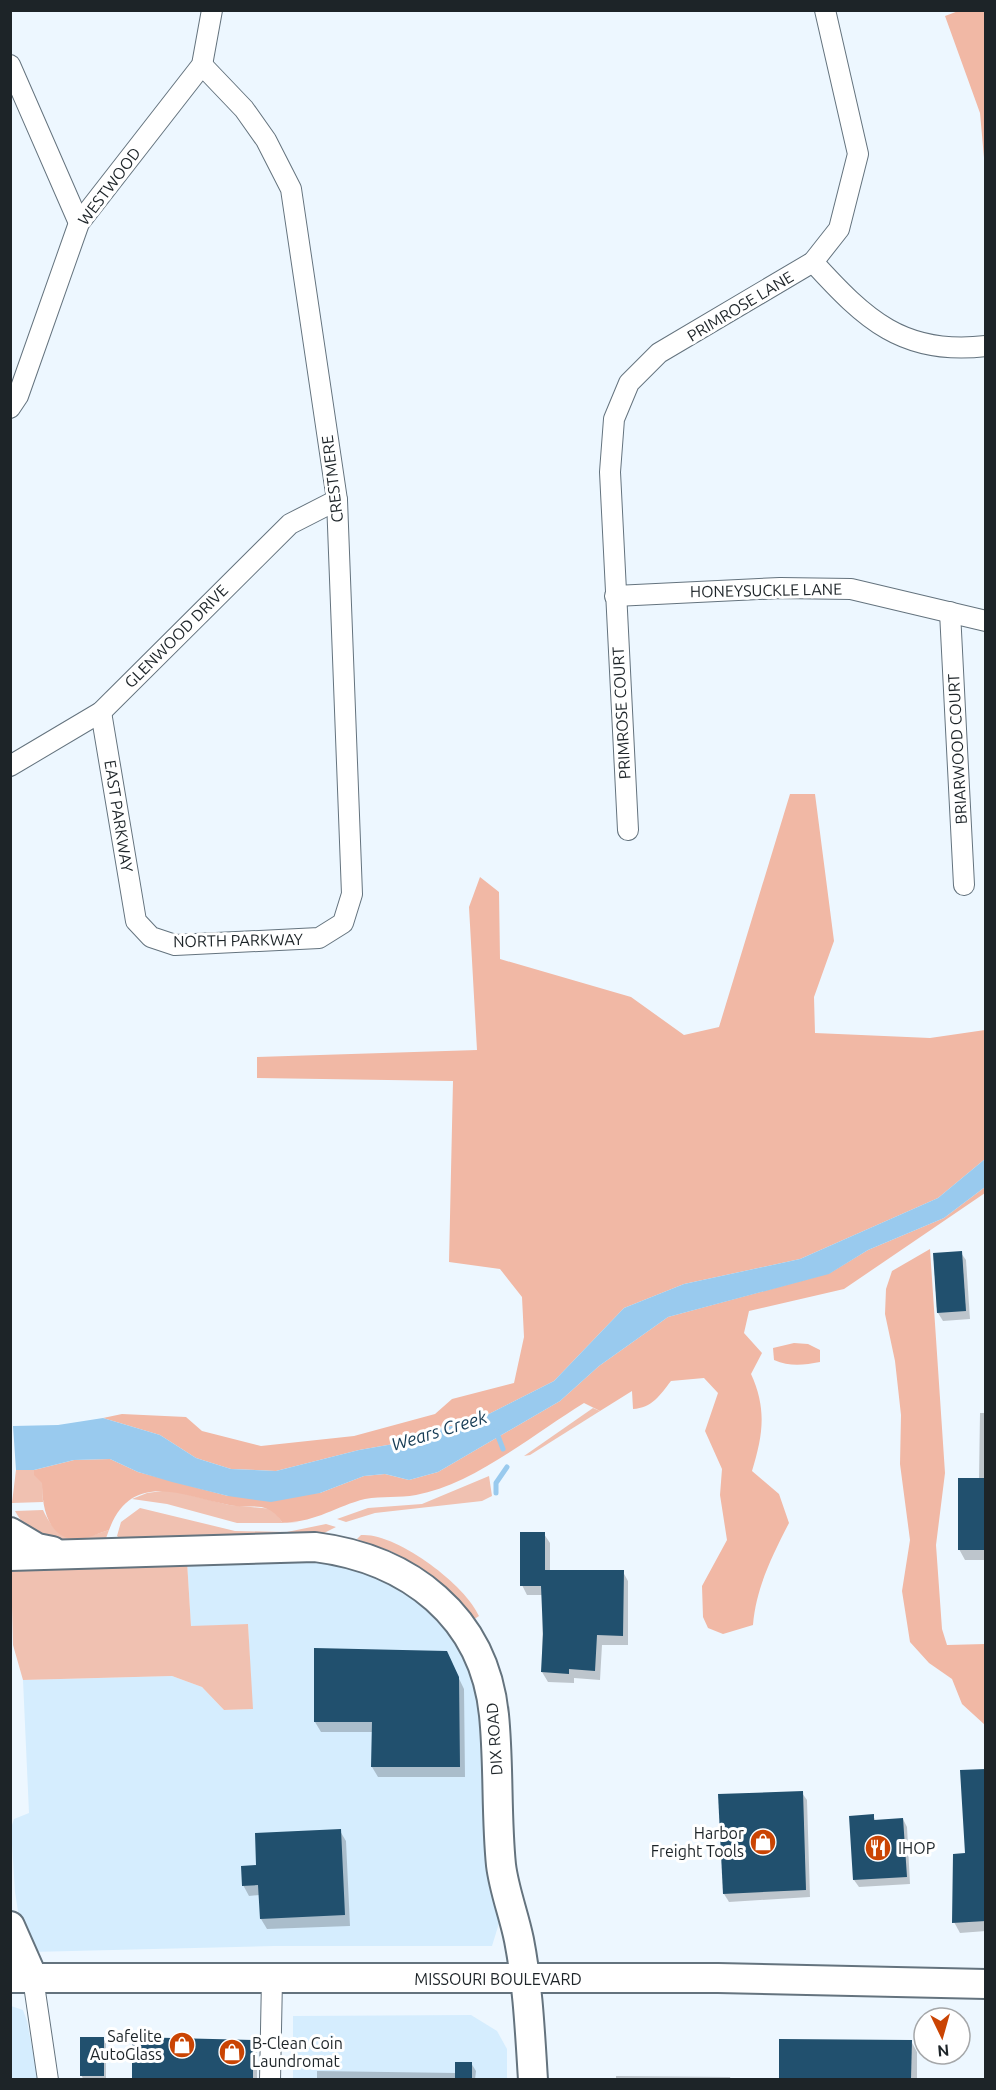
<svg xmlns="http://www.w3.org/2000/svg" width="996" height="2090" viewBox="0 0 996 2090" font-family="Ubuntu,sans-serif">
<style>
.built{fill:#d5edfe}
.green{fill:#f0c1b1}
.forest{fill:#f1b8a5}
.water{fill:#99caee}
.shadow{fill:#0003}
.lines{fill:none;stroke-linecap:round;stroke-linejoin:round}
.stream{stroke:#99caee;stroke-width:5}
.building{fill:#21506e}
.street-casing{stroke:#64737e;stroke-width:22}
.secondary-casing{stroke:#64737e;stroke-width:32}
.street{stroke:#fff;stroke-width:20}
.secondary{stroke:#fff;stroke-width:28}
.labels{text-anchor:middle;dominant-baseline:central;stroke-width:6;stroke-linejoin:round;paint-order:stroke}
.street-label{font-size:16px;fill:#1d2428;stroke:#fff}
.poi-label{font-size:16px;fill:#1d2428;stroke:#fff;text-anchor:end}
.water-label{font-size:18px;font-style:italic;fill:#163c55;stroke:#fff}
</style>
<rect width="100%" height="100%" fill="#edf7ff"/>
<g class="built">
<path d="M314,1559L378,1573L428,1608L463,1653L482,1710L500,1920L492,1946H274L31,1952L20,1924L15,1892L11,1828L14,1819L29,1813L23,1680L172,1676L202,1687L224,1710L252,1709L248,1624L191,1627L187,1561Z"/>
<path d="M11,2006L23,2010L27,2021L38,2079L11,2080Z"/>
<path d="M471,2015L497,2031L507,2049V2079H293V2016Z"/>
</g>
<g class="green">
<path d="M593,1408L600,1411L530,1455L524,1456Z"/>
<path d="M16,1470H34L35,1475L42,1482L43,1502L12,1503Z"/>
<path d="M489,1476L492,1496L482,1501L375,1513L346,1522L337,1519L368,1508L422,1504Z"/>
<path d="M170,1490L229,1505L273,1509L282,1522L298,1523H237L167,1504L132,1499L147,1493Z"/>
<path d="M140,1508L235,1531L287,1532L326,1524L336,1527L322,1534L122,1540L117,1536L121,1522Z"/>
<path d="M43,1510C59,1545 78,1540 109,1530L105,1541C71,1542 34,1547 15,1511Z"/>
<path d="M361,1535C396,1532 466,1585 479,1616L473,1620C450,1594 427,1571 396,1554C384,1547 369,1545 357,1539Z"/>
<path d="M187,1561L191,1626L248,1624L253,1709L224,1710L202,1687L172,1676L23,1680L13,1645L11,1568Z"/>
</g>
<g class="forest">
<path d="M961,10L985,11V169L980,113L945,16Z"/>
<path d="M790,794H815L834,941L814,997L815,1033L930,1038L985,1030V1159L938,1198L800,1259L684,1284L624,1308L554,1381L473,1422L430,1430L405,1442L359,1450L276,1471L231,1469L196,1458L160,1435L103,1418L122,1414L186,1417L202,1431L261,1446L354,1436L435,1414L452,1399L514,1383L524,1337L522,1297L500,1269L449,1262L453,1081L257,1078V1057L477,1050L469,907L480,877L499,892L500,959L631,997L684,1035L719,1027Z"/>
<path d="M985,1187V1193L844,1289L749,1311L744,1333L762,1353L751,1374C767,1409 763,1435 752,1471L779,1494L789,1523C772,1556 756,1588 753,1625L723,1634L708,1628L703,1617L702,1586L727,1540L720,1495L722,1469L705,1431L718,1393L704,1378L671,1381C660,1395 652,1408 633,1409L632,1391L600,1411L584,1403C535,1433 473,1485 416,1495C399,1498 382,1496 365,1499C336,1506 313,1524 282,1522C266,1499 253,1510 229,1505C183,1496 132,1469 109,1530C99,1533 83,1541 72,1539C46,1535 42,1503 42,1483L34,1475V1470L74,1460L110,1459L138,1472L228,1496L320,1493L364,1476L385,1474L409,1480L438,1472L560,1401L599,1366L668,1317L830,1273L868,1250L944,1218Z"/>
<path d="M930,1249L945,1473L936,1545L942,1629L947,1645L985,1644V1725L962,1704L952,1679L929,1663L910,1642L902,1591L910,1540L900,1464L901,1415L895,1361L885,1314L886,1289L892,1271Z"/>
<path d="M794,1343L808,1344L820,1350V1362C804,1365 790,1367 774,1360L773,1348Z"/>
</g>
<path class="water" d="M985,1159V1187L944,1218L868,1250L829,1274L668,1317L599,1366L560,1401L438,1472L409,1480L385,1474L364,1476L320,1493L271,1502L228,1496L172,1482L138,1472L110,1459L74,1460L34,1470H16L13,1426L58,1425L103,1418L160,1435L196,1458L231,1469L276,1471L359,1450L405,1442L430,1430L473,1422L554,1381L624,1308L684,1284L800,1259L938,1198Z"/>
<g class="shadow">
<path d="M961,1253L966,1260L970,1319L943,1321L938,1313L934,1255Z"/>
<path d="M980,1413H986V1560H965L959,1549L979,1480Z"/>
<path d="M544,1534L550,1543V1571L623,1572L628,1581V1645H602L600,1680L574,1678V1683L548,1682L542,1672L543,1595H527L522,1585Z"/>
<path d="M452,1664L464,1689L465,1777H378L372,1767L373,1732H321L315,1722Z"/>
<path d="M986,1770V1931L960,1933L954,1922Z"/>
<path d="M802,1793L807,1800L810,1897L729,1902L724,1894Z"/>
<path d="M873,1816L876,1821L903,1819L907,1827L910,1884L859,1887L854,1880Z"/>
<path d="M340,1831L346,1841L350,1926L267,1929L261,1919L260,1895L249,1896L243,1885Z"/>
<path d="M103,2038L106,2043V2080H84L81,2075Z"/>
<path d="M133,2038L252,2041L257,2049V2080H134Z"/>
<path d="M781,2040L911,2041L917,2052V2080H780Z"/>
<path d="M471,2063L476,2071L475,2080H317V2071L457,2073Z"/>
<path d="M616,2076L730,2077L731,2080H616Z"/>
</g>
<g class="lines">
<g class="stream">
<path d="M496,1431L503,1449"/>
<path d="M496,1493V1483L507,1467"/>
</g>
</g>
<g class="building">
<path d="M962,1251L966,1311L937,1313L933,1253Z"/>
<rect x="958" y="1478" width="28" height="72"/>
<path d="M520,1532H545V1570H624L623,1636L597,1635L595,1671L569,1669V1674L541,1672L543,1634L541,1586H520Z"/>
<path d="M314,1648L447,1651L459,1677L460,1767H371L372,1722H314Z"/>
<path d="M986,1769V1921L952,1923L953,1854L965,1853L960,1770Z"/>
<path d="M803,1791L806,1890L723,1894L718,1794Z"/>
<path d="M874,1814V1820L903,1818L907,1877L853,1880L849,1816Z"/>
<path d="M341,1829L345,1915L260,1919L258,1885L242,1886L241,1866L256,1865L255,1833Z"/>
<rect x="80" y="2037" width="24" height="39"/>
<path d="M132,2037L253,2040V2079H132Z"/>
<path d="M779,2039L912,2040L911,2079H779Z"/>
<rect x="455" y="2062" width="17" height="17"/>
</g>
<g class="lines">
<defs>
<g id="street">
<path d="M10,65L79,223"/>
<path d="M813,262C865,319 903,356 986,346"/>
<path d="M10,408L18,396L79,223L202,65L212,10"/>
<path d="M615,596L780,588L851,589L986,621"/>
<path d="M950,612L964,885"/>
<path d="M101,712L136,921L151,937L175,945L319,938L343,923L352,894L337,500L291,189L266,140L244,109L202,65"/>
<path d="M10,766L101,712L290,524L337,500"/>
<path d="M628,830L610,472L614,419L629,383L659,353L813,262L839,229L858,154L825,10"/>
<path d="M33,1978L48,2080"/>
<path d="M270,2080L272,1979"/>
</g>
<g id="secondary">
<path d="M10,1532L37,1548L52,1551"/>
<path d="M10,1556L315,1547C409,1559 484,1616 494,1715C499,1765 496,1815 501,1865C504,1890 514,1915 519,1940C528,1986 530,2033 533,2080"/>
<path d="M10,1926L33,1978"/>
<path d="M10,1978H718L986,1984"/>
</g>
</defs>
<use href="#street" class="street-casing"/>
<use href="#secondary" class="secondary-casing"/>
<use href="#street" class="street"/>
<use href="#secondary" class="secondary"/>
</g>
<defs>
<symbol id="shop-disc" viewBox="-11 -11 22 22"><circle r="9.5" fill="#ca4403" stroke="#fff"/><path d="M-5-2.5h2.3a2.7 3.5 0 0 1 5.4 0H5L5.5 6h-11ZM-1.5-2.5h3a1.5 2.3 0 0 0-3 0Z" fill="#fff"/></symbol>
<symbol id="restaurant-disc" viewBox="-11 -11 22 22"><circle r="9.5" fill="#ca4403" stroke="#fff"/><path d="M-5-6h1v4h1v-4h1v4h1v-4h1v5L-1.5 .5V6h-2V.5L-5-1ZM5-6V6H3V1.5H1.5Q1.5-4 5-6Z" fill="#fff"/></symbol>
</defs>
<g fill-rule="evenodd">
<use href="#shop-disc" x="748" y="1827" width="30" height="30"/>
<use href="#restaurant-disc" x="863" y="1833" width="30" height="30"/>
<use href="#shop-disc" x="167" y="2030" width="30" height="30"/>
<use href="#shop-disc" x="217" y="2037" width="30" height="30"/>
</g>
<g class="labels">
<g class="street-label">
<text transform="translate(109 186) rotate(-53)">WESTWOOD</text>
<text transform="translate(740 306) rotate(-31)">PRIMROSE LANE</text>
<text transform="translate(332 479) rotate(-97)">CRESTMERE</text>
<text transform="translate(766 590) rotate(-1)">HONEYSUCKLE LANE</text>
<text transform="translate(176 636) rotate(-45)">GLENWOOD DRIVE</text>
<text transform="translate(621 713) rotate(-93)">PRIMROSE COURT</text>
<text transform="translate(957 749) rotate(-93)">BRIARWOOD COURT</text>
<text transform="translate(119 816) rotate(81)">EAST PARKWAY</text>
<text transform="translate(238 940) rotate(-1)">NORTH PARKWAY</text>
<text transform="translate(494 1739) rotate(-94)">DIX ROAD</text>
<text x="498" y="1979">MISSOURI BOULEVARD</text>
</g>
<g class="poi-label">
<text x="744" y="1833">Harbor<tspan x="744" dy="18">Freight Tools</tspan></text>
<text x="898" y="1848" text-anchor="start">IHOP</text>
<text x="162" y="2036">Safelite<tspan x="162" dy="18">AutoGlass</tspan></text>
<text x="252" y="2043" text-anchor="start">B-Clean Coin<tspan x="252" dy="18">Laundromat</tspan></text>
</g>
<g class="water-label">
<text transform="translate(439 1430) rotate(-17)">Wears Creek</text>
</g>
</g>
<rect width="996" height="2090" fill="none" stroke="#1d2428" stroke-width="24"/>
<g transform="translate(942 2036) rotate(175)"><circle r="28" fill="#ffffff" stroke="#a5a7a9" stroke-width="1.5"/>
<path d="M0-4.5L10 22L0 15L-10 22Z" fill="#ca4403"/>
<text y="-9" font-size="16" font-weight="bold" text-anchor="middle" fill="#1d2428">N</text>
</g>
</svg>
